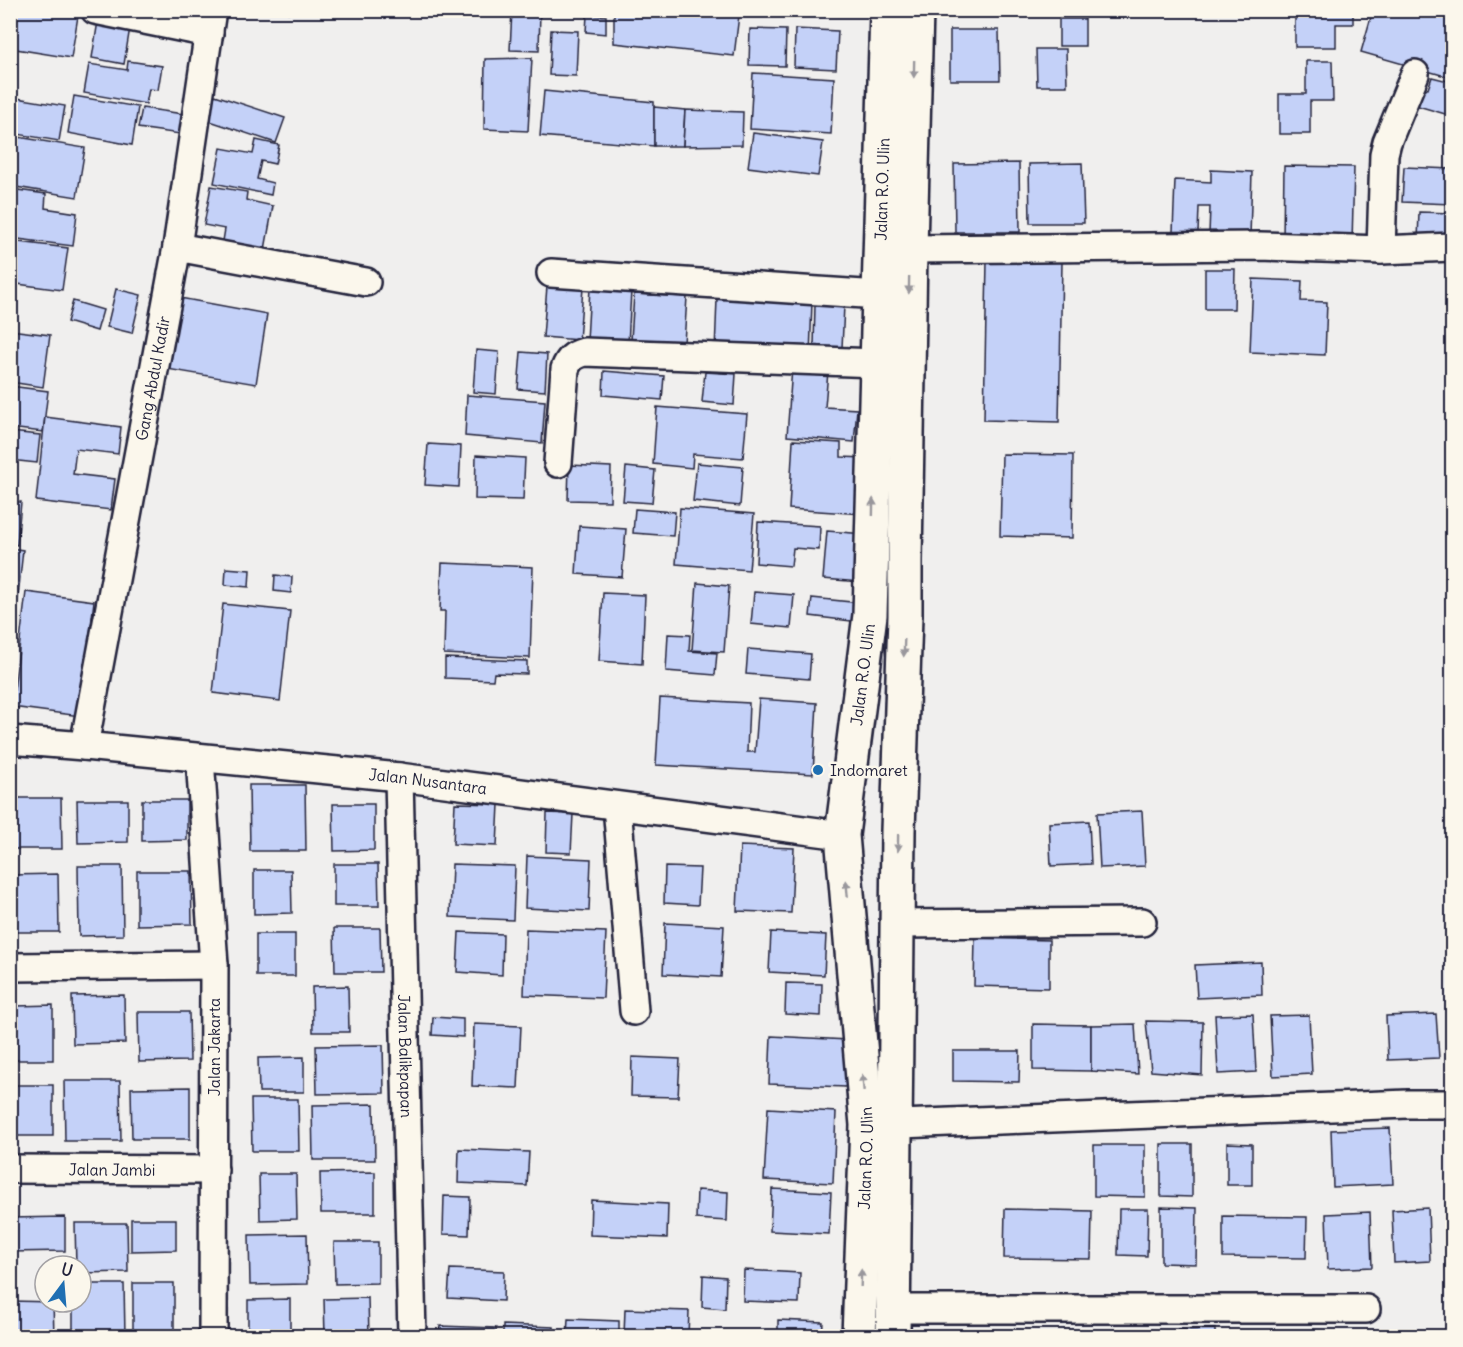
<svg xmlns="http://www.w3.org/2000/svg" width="1463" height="1347" viewBox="0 0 1463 1347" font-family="Delius,sans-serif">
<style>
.building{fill:#c4d1f8;stroke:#22223b;stroke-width:1.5}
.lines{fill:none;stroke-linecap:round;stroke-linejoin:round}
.minor-casing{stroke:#22223b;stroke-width:32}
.secondary-casing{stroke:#22223b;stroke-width:38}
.minor{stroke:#fbf7ec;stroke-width:27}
.secondary{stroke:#fbf7ec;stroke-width:33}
.oneway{fill:#99979c}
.poi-dot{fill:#1f6fb2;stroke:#fbf7ec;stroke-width:2}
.labels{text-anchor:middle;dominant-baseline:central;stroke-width:5;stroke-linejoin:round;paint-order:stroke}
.street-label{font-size:16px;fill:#22223b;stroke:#fbf7ec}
.poi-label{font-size:16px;fill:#22223b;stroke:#fbf7ec;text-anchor:start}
</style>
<rect width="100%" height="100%" fill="#f0efee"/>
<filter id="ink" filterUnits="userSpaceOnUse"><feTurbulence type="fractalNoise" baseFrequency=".0167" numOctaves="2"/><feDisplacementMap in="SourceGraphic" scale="12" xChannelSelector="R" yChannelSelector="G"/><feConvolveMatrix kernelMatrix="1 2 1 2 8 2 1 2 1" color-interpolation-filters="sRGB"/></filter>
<g filter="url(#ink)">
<g class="building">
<path d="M11,10H45L78,16L71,58L10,48Z"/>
<path d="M261,10H294V13Z"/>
<path d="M512,10H540L539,51L510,50Z"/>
<path d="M614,10H690L739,15L734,56L614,43Z"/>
<path d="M690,10H739V15Z"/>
<path d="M825,10H842V14L825,13Z"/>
<path d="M1295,10H1353V24H1336V47H1295Z"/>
<path d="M1373,10H1452V78L1361,52Z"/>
<path d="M99,15L131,21L124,64L92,58Z"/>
<path d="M587,15L606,16V34L586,32Z"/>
<rect x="1059" y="19" width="26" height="27"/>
<path d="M750,29L786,30L785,66L749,65Z"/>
<path d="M795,29L838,31L836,69L794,67Z"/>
<path d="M551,30L578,31L576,76L549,75Z"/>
<path d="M950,30H999L1000,80H950Z"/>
<path d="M1036,49H1066L1067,86H1037Z"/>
<path d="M532,58L528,131L484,129L485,59Z"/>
<path d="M128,61L162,66L158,90L149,89L146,104L84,93L89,64L127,70Z"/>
<path d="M1306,61H1332L1333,101H1310V134H1279V94H1306Z"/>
<path d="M753,73L834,78L831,134L750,129Z"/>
<path d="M1432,77L1452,82V116L1418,106L1422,88L1428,89Z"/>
<path d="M544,91L654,102V146L540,136Z"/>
<path d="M215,95L285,118L276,143L207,120Z"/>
<path d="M74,96L138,107L132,145L68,133Z"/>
<path d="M17,98L65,106L59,141L11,133Z"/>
<path d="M654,107L685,110L683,146H654Z"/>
<path d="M142,108L183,114L180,134L138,128Z"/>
<path d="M685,110L743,112L742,145L683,146Z"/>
<path d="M753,133L823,142L818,176L748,167Z"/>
<path d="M12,136L85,148L77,197L10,186Z"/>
<path d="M256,140L279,145L275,164L261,161L257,179L273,183L271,195L214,183L221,148L253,154Z"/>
<path d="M1019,163L1020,232H955L954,164Z"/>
<path d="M1082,163L1084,223H1030L1029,164Z"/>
<path d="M1284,166L1354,167L1352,242L1283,240Z"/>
<path d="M1404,167L1452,169V204L1402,202Z"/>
<path d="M1211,170L1252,172L1250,236L1209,234L1210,207H1199L1198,233L1173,232L1175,180L1211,182Z"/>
<path d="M211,186L247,192L246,200L273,206L264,255L222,247L225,229L204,225Z"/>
<path d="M10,189L46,194L45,208L77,213L73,246L10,238Z"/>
<path d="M1419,212L1452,213V242L1418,241Z"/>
<path d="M10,241L68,248L62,290L10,283Z"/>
<path d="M987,261L1062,262L1059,422L984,420Z"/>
<path d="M1205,269H1235L1234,309H1205Z"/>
<path d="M1253,279L1302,281L1301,301L1327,302L1325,355L1250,352Z"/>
<path d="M547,286L583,288L579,340L543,337Z"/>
<path d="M590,288L631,291L628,344L587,341Z"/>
<path d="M116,289L141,295L132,333L107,327Z"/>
<path d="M634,294L687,297L684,343L631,340Z"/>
<path d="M180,298L267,314L256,384L167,369Z"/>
<path d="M717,299L812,302L810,355L715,351Z"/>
<path d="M73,301L103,310L97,331L67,322Z"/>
<path d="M815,304L844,305L842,348L814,347Z"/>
<path d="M10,330L50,335L43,387L10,382Z"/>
<path d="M476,350L499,352L496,394L473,392Z"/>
<path d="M521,352L547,354L545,391L518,389Z"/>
<path d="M792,368L828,371L825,407L857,409L854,442L787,436Z"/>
<path d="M604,371L664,376L662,400L603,395Z"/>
<path d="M705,372L736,374L734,405L702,402Z"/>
<path d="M10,386L48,391L43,432L10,428Z"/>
<path d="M467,395L545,401L542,443L465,436Z"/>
<path d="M657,407L747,414L743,458L693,454L692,468L653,464Z"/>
<path d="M45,417L121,427L118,454L76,449L73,474L115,479L111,510L36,501Z"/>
<path d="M10,432L40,435L37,463L10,460Z"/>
<path d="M793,440L841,443V457L866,458L863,514L789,509Z"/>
<path d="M428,444L461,446L459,487L425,485Z"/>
<path d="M1002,454L1073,455L1072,538L1000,536Z"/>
<path d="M476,455L525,458L523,500L475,499Z"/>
<path d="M697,463L743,467L740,506L693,501Z"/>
<path d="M569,465L611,467L610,501L568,500Z"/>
<path d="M626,467L655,470L652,503L623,501Z"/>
<path d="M10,502H21L17,545L10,544Z"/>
<path d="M680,508L754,514L749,570L676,564Z"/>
<path d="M635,509L675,512L673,536L633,533Z"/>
<path d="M758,522L820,526L819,550L793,548L791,566L756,563Z"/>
<path d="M579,526L626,529L622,577L576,574Z"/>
<path d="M827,531L865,534L861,582L823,579Z"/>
<path d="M10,548L23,550L15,624L10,623Z"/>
<path d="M442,563L533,567L530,658L444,654L445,611H440Z"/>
<path d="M226,568L250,570L249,587L225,585Z"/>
<path d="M275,575L292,577L291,593L274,591Z"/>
<path d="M697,583L729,586L724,652L692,650Z"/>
<path d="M26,592L94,601L80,716L12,707Z"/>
<path d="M754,592L794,595L791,628L751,624Z"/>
<path d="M603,593L645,595L642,664L599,661Z"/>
<path d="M812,598L861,603L859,622L810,616Z"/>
<path d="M223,604L290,611L280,701L213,693Z"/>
<path d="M668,634L690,635L689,651L717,653L715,675L666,671Z"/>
<path d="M748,649L811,654L809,679L746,674Z"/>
<path d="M445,658L527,661V674L494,673L493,680L445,678Z"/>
<path d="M660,698L749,703L747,752H755L759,699L817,703L813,774L656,765Z"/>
<path d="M249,785H305L306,851H250Z"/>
<path d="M13,798H61L62,849H13Z"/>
<path d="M77,800H128V842L78,843Z"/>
<path d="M142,800H187V840L142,841Z"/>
<path d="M455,803L499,804L497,846L453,844Z"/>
<path d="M333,804H374V850L334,851Z"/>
<path d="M1142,811L1145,866L1100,868L1097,813Z"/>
<path d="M547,813L573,814L571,853L546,852Z"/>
<path d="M1089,821L1091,864L1051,866L1049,823Z"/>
<path d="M740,846L794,848L791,913L737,911Z"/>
<path d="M527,856L591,859L589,911L525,908Z"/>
<path d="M334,864H378L379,906H334Z"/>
<path d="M452,864L515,866L513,920L450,917Z"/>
<path d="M78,866H122L123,935L79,936Z"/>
<path d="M665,867L700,868L698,905L664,903Z"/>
<path d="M254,870H291L292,913L254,914Z"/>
<path d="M137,871H191L192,924L137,925Z"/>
<path d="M58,874L59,932H10V875Z"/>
<path d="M665,923L724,926L721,977L663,974Z"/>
<path d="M334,928H380L381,972H335Z"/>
<path d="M526,929L606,932L603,998L524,995Z"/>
<path d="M459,932L503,934L502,975L457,972Z"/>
<path d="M771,932L826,935L824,975L769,972Z"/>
<rect x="256" y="934" width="39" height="42"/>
<path d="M975,938L1049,940V988L974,986Z"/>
<path d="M1261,962L1262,995L1197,998L1195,965Z"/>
<path d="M786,983L822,984L821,1016L785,1014Z"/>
<path d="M348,986L349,1032H313L312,987Z"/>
<path d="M124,995L125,1043L73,1044L72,996Z"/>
<path d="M53,1005V1060H16V1006Z"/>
<path d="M138,1012H189L190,1061L139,1062Z"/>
<path d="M1452,1013V1076H1450L1447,1014Z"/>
<path d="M1253,1014L1256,1072L1218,1074L1215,1015Z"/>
<path d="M1436,1014L1439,1058L1388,1060L1386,1016Z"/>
<path d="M1309,1015L1312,1074L1273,1076L1270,1016Z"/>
<path d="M433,1017L463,1019V1037L432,1035Z"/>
<path d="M1146,1021L1203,1022L1202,1075L1151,1071Z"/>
<path d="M474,1024L521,1026L518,1088L472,1086Z"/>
<path d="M1033,1024L1091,1025V1071L1033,1070Z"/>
<path d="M1135,1024L1138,1074L1091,1071V1025Z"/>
<path d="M771,1036L848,1040L846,1087L769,1084Z"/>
<path d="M383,1045L384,1093L317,1094L316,1046Z"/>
<path d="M953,1051H1020L1019,1082L953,1081Z"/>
<path d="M304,1057V1092H259L258,1058Z"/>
<path d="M632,1057L680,1059L678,1097L631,1096Z"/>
<path d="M64,1081H120L121,1141H65Z"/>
<rect x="10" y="1085" width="43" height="51"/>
<path d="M190,1087V1139H132L131,1088Z"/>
<path d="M251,1099H298L299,1151H252Z"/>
<path d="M374,1104L375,1160H313L312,1105Z"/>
<path d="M768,1108L836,1112L833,1183L764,1180Z"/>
<path d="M1390,1128L1393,1184L1333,1187L1331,1130Z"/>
<path d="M1227,1143L1252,1144V1185H1227Z"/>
<path d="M1161,1144H1192V1197L1161,1196Z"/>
<path d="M1094,1145H1145V1197L1094,1196Z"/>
<path d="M459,1149L529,1152L527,1186L458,1183Z"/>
<path d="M375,1172V1213H321L320,1173Z"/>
<path d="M259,1174H296L297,1219L260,1220Z"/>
<path d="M772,1189L831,1192L829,1234L770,1231Z"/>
<path d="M697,1190L728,1192L727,1221L696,1219Z"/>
<path d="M444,1196L470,1197L469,1235L443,1234Z"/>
<path d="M591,1200L668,1204L667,1238L590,1235Z"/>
<path d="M1161,1207L1197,1208L1196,1264L1161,1263Z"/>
<path d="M1428,1208L1430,1261L1394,1263L1392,1210Z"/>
<path d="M1005,1209L1092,1211L1091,1259L1004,1258Z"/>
<path d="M1119,1209H1148L1147,1256L1118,1255Z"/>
<path d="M1370,1212L1372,1267L1328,1269L1326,1214Z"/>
<path d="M1223,1216L1307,1217L1306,1258L1223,1257Z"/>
<path d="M65,1217V1251L10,1252V1218Z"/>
<path d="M131,1219H176V1250L131,1251Z"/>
<path d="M75,1223H127L128,1272L81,1273V1266H76Z"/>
<path d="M307,1234L308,1284L250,1285L249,1235Z"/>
<path d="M334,1242H378V1283L335,1284Z"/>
<path d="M450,1269L504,1271L503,1301L448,1298Z"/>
<path d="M744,1270L800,1273L799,1303L743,1301Z"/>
<path d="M703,1275L726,1277L725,1309L702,1307Z"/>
<rect x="133" y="1283" width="41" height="53"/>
<path d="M81,1284H124L125,1336H73V1302H81Z"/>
<path d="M368,1298L369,1336H325L324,1299Z"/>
<path d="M290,1299V1336H248V1300Z"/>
<path d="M12,1301L53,1302L54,1336H12Z"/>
<path d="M625,1309L689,1311L688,1336H624Z"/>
<path d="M568,1319L619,1321V1336H567Z"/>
<path d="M778,1320L823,1322L822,1336H778Z"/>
<path d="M503,1325L554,1327V1336H503Z"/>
<path d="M440,1326L496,1328V1336H439Z"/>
<path d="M1215,1329V1336H1175V1330Z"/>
<rect x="965" y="1331" width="40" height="5"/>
<rect x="1119" y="1333" width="43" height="3"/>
</g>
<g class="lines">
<defs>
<g id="minor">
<path d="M95,10L209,33"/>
<path d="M177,247L366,282"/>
<path d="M910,249L1260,246L1381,250L1452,247"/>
<path d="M1381,250L1384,154L1387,142L1415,74"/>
<path d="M551,273L879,295"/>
<path d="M558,463L565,369C569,359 573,355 584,352L877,363"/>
<path id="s1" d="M10,740L84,746L399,777L842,835"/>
<path id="s2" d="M84,746L177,247L212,10"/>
<path d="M200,758L214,965L213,1336"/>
<path id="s3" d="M399,777L412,1336"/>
<path d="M617,806L634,1011"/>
<path d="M897,924L1142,922"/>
<path d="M10,967L214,965"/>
<path d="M875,1125L1408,1104H1452"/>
<path id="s4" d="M10,1169L214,1170"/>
<path d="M893,1309H1366"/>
</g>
<g id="secondary">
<path id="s5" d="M859,1336L867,1125L842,835L870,615L887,10"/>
<path d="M893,1336L898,831L905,616V561L910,249L916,10"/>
</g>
</defs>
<use href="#minor" class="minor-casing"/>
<use href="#secondary" class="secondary-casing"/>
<use href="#minor" class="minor"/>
<use href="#secondary" class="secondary"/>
</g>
<defs><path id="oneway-solid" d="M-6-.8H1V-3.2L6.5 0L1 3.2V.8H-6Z" transform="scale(1.5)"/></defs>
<g class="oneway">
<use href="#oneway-solid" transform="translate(914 69) rotate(91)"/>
<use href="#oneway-solid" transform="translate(909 285) rotate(91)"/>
<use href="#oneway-solid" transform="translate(873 507) rotate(-89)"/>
<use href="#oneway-solid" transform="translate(904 648) rotate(92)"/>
<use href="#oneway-solid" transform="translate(898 843) rotate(91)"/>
<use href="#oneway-solid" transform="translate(847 889) rotate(-95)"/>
<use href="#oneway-solid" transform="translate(863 1083) rotate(-95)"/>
<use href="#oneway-solid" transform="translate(861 1278) rotate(-88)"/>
</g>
</g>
<circle class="poi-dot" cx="818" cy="770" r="6"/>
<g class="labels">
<g class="street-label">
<text stroke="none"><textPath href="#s5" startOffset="1150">Jalan R.O. Ulin</textPath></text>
<text stroke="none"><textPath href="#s2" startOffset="374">Gang Abdul Kadir</textPath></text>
<text stroke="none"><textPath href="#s5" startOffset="664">Jalan R.O. Ulin</textPath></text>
<text stroke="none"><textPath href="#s1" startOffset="420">Jalan Nusantara</textPath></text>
<text transform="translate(214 1047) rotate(-90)">Jalan Jakarta</text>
<text stroke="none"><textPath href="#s3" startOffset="279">Jalan Balikpapan</textPath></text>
<text stroke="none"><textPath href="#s5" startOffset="178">Jalan R.O. Ulin</textPath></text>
<text stroke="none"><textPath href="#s4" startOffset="102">Jalan Jambi</textPath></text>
</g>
<g class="poi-label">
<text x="830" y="770">Indomaret</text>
</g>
</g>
<rect width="1463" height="1347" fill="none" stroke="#fbf7ec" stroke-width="36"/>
<rect x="18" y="18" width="1427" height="1311" fill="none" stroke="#22223b" stroke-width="2" filter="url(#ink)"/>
<g transform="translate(63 1284) rotate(16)"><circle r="28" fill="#fbf7ec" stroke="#a4a2a5" stroke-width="1.5"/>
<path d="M0-4.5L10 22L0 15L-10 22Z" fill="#1f6fb2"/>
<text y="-9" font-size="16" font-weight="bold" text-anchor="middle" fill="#22223b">U</text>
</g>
</svg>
